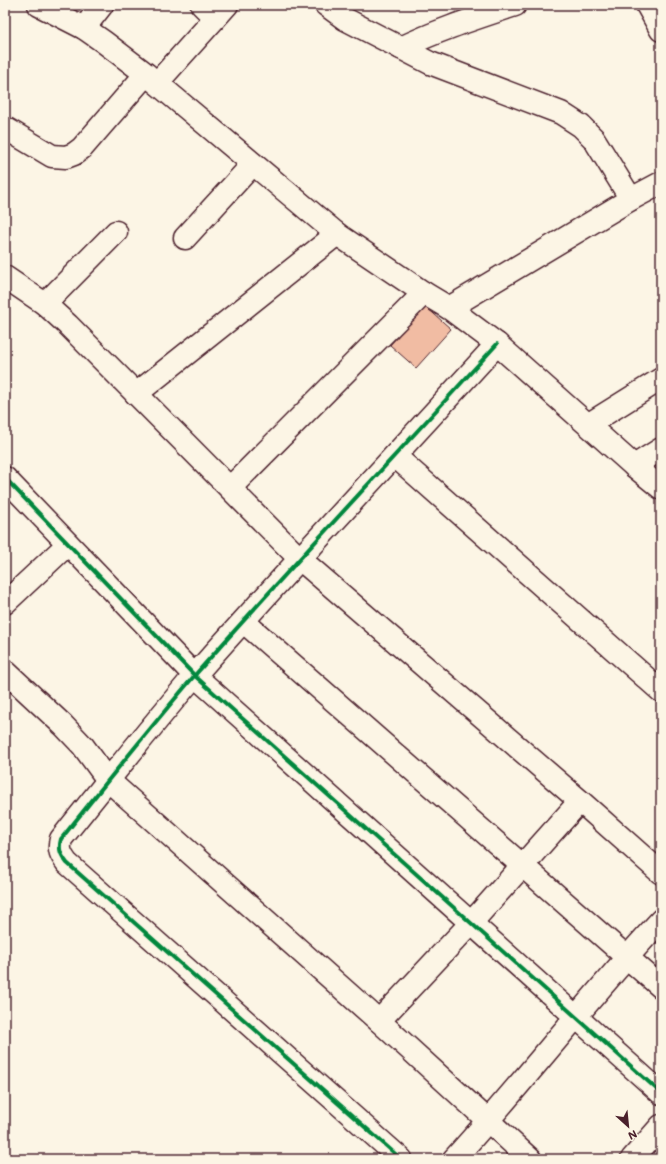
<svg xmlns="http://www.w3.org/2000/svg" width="666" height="1164" viewBox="0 0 666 1164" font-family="Mali,sans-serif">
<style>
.building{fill:#f1bca3;stroke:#4a1f2b}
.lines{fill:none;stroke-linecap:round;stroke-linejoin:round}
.street-casing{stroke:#4a1f2b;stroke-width:25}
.street{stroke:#fcf5e5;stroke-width:22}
.cycleway-casing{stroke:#fcf5e5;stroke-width:6}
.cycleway{stroke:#00873e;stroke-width:4}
</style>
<rect width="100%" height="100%" fill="#fcf5e5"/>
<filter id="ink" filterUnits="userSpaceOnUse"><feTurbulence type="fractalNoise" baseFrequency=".025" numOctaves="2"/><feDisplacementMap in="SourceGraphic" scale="8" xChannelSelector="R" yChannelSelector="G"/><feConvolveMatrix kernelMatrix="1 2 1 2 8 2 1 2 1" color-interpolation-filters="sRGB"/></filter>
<g filter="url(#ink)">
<path class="building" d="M425,306L451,329L416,368L390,345Z"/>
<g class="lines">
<defs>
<g id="street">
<path d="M39,5L84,28L104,42L146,74L337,234L424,293L449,308L497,344L634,466L661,488"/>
<path d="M202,5L215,18"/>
<path d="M326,5L345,19L430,63L561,113L581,126L594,139L631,199"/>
<path d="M647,5L661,30"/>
<path d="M84,28L102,5"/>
<path d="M401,48C438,30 476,18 515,5"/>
<path d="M157,83L227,5"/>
<path d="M5,128L52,156L66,157L74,154L82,148L146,74"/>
<path d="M185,238L253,164"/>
<path d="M5,277L45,304L68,325L300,559L580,801L661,873"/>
<path d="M45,304L116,232"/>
<path d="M449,308L631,199L661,183"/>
<path d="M136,394L337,234"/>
<path d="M589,424L661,379"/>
<path d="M395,456L661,691"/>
<path d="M634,466L661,449"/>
<path d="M5,478L195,676L661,1093"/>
<path d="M230,488L424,293"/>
<path d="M5,603L68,544"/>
<path d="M244,622L661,987"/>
<path d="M5,671L63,725L83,746L108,780L379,1021L530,1159"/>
<path d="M379,1021L471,923L580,801"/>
<path d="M401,1159L67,863C61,855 58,850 61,839C105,784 149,729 195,675C294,563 397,454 497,344"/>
<path d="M454,1159C525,1081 589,997 661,920"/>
<path d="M632,1159L661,1126"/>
</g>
</defs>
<use href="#street" class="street-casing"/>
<use href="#street" class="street"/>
<defs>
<g id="cycleway">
<path d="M5,478L195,676L661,1093"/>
<path d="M401,1159L67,863C61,855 58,850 61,839C105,784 149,729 195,675C294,563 397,454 497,344"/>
</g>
</defs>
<use href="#cycleway" class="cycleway-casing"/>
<use href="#cycleway" class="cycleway"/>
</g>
</g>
<rect width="666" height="1164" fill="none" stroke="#fcf5e5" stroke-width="20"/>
<rect x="10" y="10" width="646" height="1144" fill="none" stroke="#4a1f2b" stroke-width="1.5" filter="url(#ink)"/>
<g transform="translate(628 1126) rotate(153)" stroke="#fcf5e5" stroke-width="3" paint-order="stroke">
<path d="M0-3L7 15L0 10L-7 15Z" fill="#4a1f2b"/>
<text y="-6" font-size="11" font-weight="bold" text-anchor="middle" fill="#4a1f2b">N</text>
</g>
</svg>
